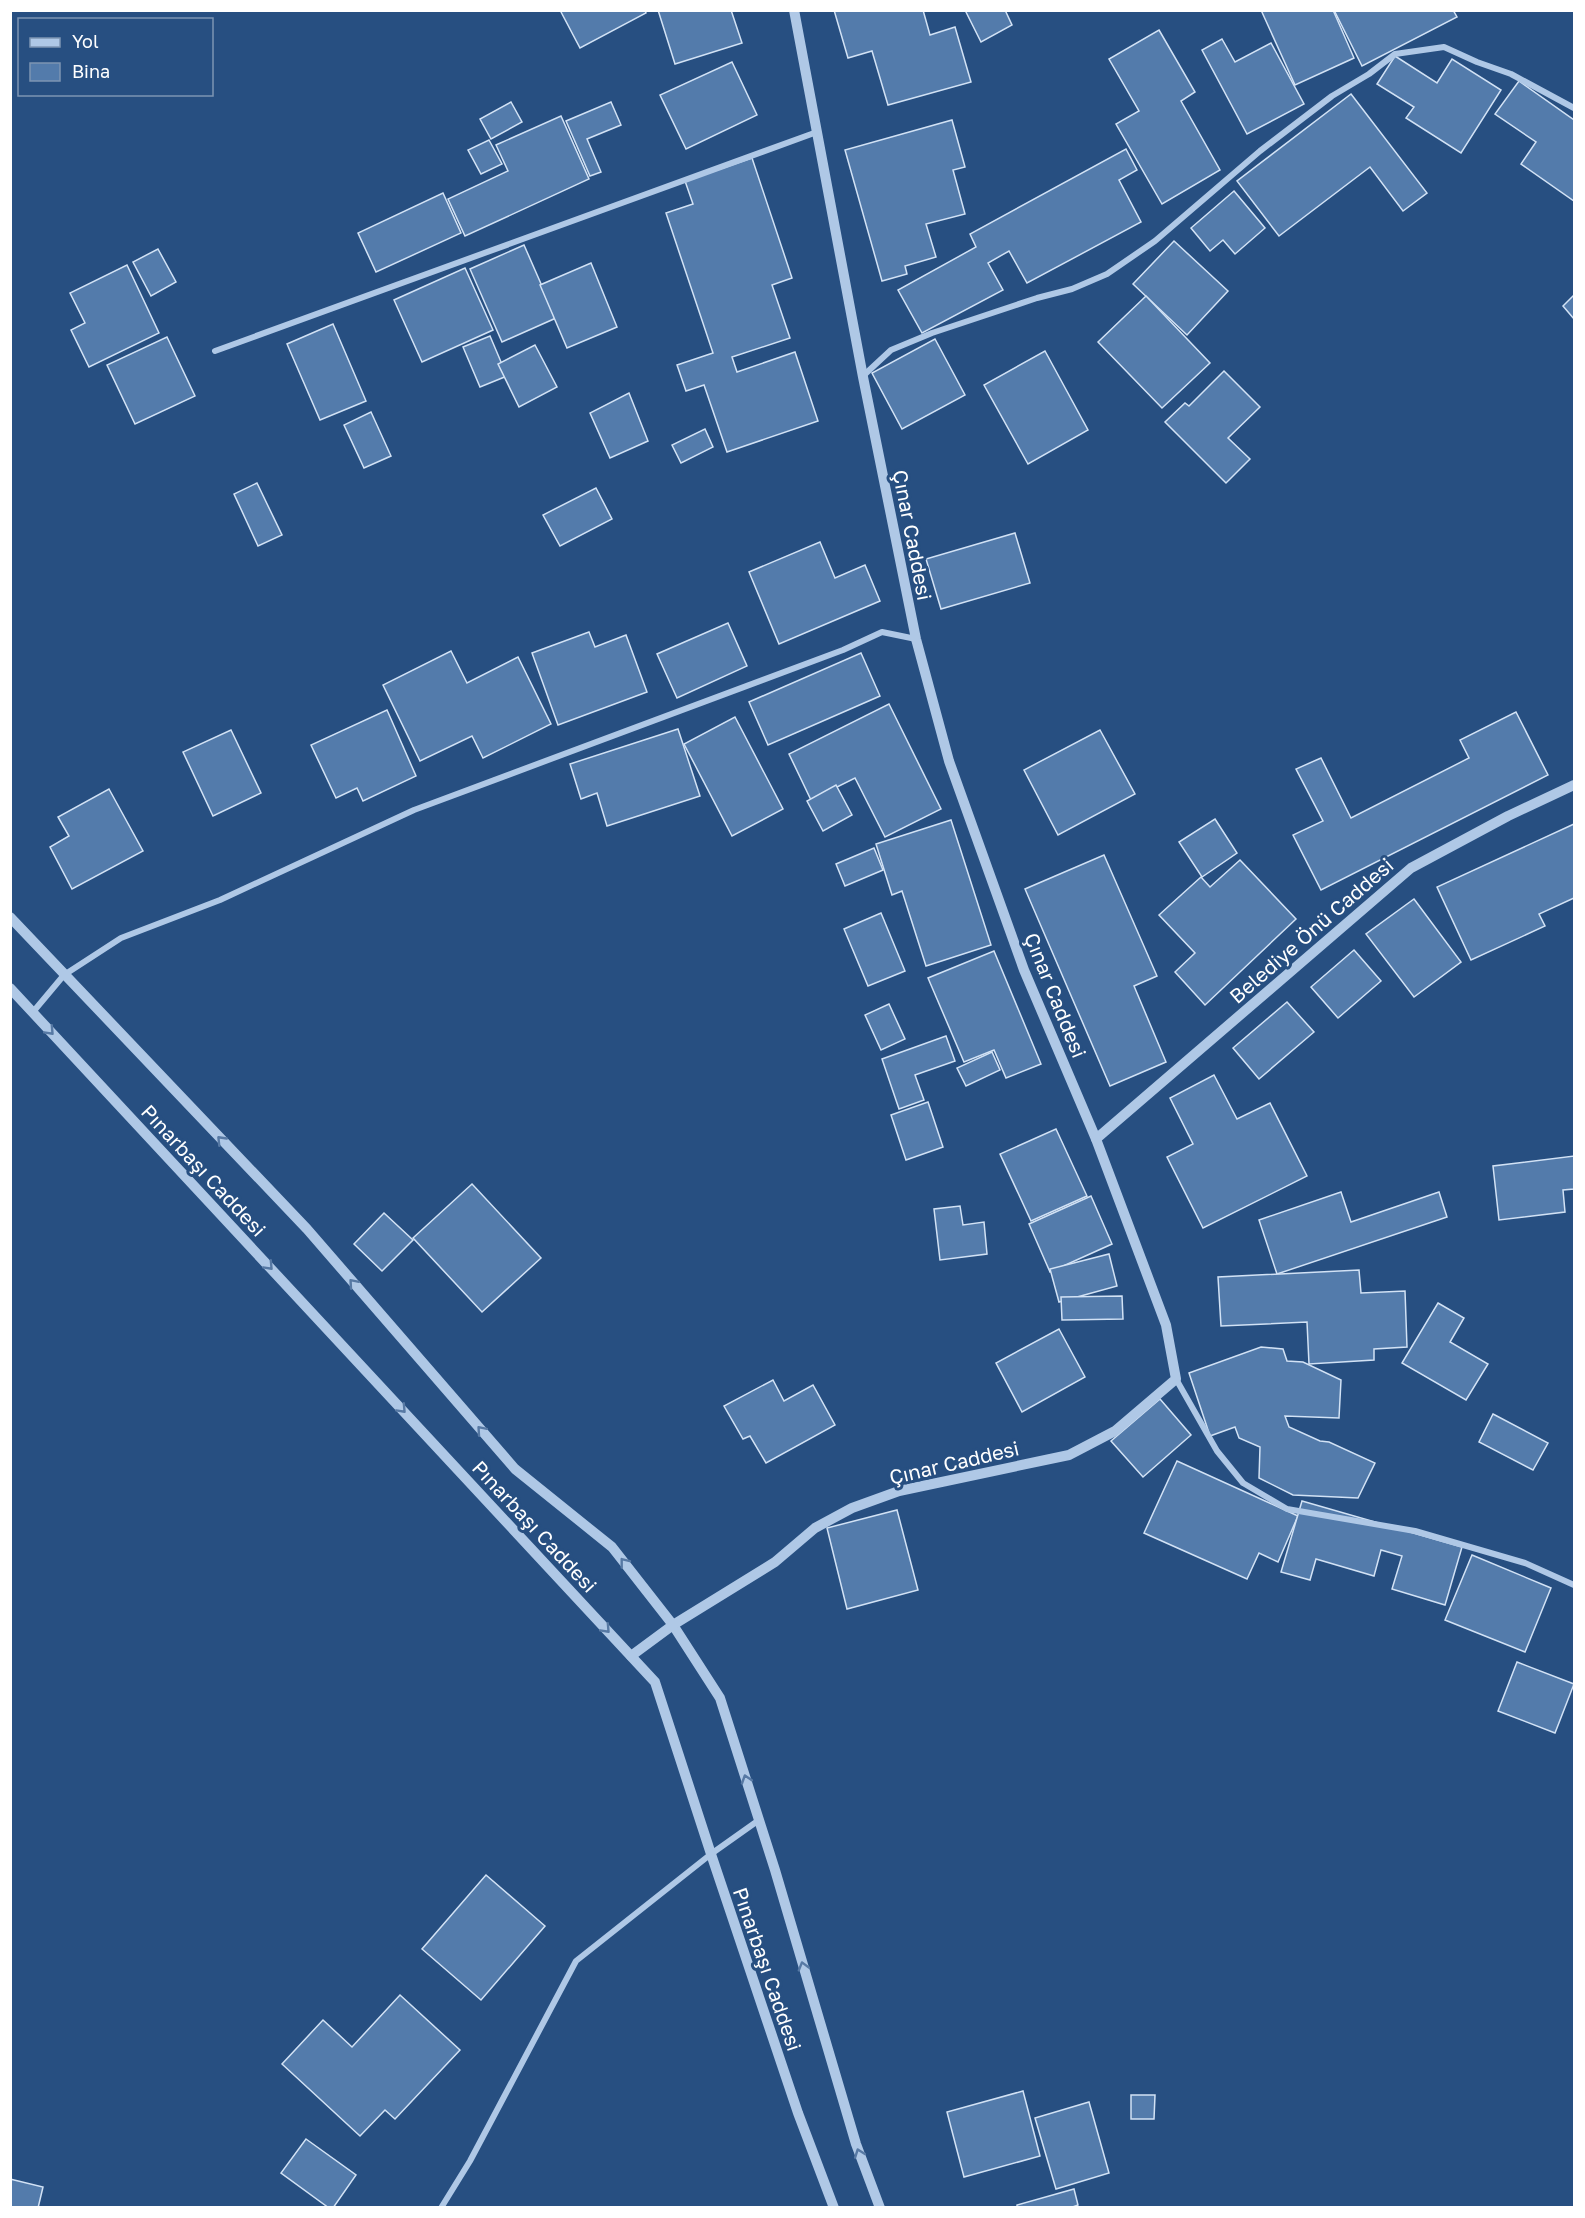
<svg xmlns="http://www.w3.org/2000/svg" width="1585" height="2218" viewBox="0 0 1585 2218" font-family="'Golos Text',sans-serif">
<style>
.building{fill:#537bab;stroke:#d2e2f5;stroke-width:1.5}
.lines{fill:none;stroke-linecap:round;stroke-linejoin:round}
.minor{stroke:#afc8e6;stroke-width:6}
.tertiary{stroke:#afc8e6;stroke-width:10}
.oneway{stroke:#5779a4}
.labels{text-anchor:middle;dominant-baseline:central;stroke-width:6;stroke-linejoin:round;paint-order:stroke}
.street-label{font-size:20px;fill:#fff;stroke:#274f81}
</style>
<rect width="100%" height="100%" fill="#274f81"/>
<g class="building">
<path d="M560,10H645L646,13L580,48Z"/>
<path d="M658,10H731L742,43L675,64Z"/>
<path d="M834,10H923L930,35L955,27L971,82L888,105L872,51L848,58Z"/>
<path d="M965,10H1005L1012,25L981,42Z"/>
<path d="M1261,10H1333L1354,58L1295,85Z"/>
<path d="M1334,10H1453L1457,17L1362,66Z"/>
<path d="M1159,30L1195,92L1181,101L1220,170L1162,204L1116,124L1139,111L1109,59Z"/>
<path d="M1222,39L1235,62L1271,43L1304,104L1247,134L1202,50Z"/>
<path d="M1395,56L1437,83L1452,59L1501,90L1461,153L1406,118L1414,107L1377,84Z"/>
<path d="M732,62L757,115L686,149L660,95Z"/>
<path d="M1519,81L1574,120V201L1521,164L1536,142L1495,114Z"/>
<path d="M1351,94L1427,193L1403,211L1370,167L1279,236L1237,181Z"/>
<path d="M511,102L522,122L491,139L480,119Z"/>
<path d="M611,102L621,125L587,139L601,172L590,176L566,121Z"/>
<path d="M561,116L589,179L465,236L448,199L508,171L496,145Z"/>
<path d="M952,120L965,167L953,170L965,214L926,224L936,257L905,266L907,274L882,281L845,150Z"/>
<path d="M489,140L502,164L481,174L468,150Z"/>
<path d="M1126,149L1137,170L1119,180L1141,222L1027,283L1009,251L988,263L1003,290L922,333L898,290L976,247L970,234Z"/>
<path d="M752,158L792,278L772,285L790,338L732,357L737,372L795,352L818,421L727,452L704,385L686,391L677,365L713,353L666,213L693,204L685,181Z"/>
<path d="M1234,191L1265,228L1235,254L1223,240L1210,251L1191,228Z"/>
<path d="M443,193L461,233L376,272L358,233Z"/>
<path d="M1174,241L1228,291L1187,335L1133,284Z"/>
<path d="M524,245L556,318L502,342L470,269Z"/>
<path d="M158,249L176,282L151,296L133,262Z"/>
<path d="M591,263L617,327L567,348L540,285Z"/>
<path d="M127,265L159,333L89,367L71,330L85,323L70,293Z"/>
<path d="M465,268L493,330L422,362L394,300Z"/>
<path d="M1574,295V319L1563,306Z"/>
<path d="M1146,296L1210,363L1162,408L1098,342Z"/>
<path d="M333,324L366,401L320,420L287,344Z"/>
<path d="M490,336L507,376L480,387L463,347Z"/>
<path d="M167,337L195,396L135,424L107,365Z"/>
<path d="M935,339L965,395L902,429L872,373Z"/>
<path d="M535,345L557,387L519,407L498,364Z"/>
<path d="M1045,351L1088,430L1028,464L984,385Z"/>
<path d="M1224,371L1260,407L1228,438L1250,459L1226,483L1165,422L1185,403L1189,406Z"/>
<path d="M629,393L648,441L610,458L590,413Z"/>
<path d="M371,412L391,456L364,468L344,425Z"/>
<path d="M705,429L713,447L681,463L672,445Z"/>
<path d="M257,483L282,535L258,546L234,494Z"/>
<path d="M596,488L612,519L560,546L543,515Z"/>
<path d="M1015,533L1030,583L941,609L926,559Z"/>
<path d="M820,542L835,578L865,565L880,601L779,644L749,572Z"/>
<path d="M728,623L747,666L677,698L657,654Z"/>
<path d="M589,632L595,647L626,635L647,692L558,725L532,653Z"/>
<path d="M451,651L467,683L518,657L551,724L483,758L472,736L420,761L383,685Z"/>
<path d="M861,653L880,696L768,745L749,702Z"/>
<path d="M889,704L941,809L885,837L855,778L811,800L789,754Z"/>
<path d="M387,710L416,776L363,801L357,788L336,798L311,745Z"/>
<path d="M1516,712L1548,775L1321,890L1293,835L1323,821L1296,769L1321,758L1351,818L1469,758L1460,740Z"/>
<path d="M735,717L783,809L732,836L684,744Z"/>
<path d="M678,729L700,796L607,826L597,793L581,799L570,764Z"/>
<path d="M231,730L261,793L213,816L183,752Z"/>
<path d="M1100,730L1135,794L1058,835L1024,770Z"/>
<path d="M836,785L852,815L823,831L807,801Z"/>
<path d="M109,789L143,851L72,889L50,847L69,836L58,817Z"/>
<path d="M1215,819L1237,853L1202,877L1179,842Z"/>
<path d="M951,820L991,945L926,966L902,891L892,895L876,844Z"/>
<path d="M1574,824V898L1539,914L1545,926L1471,960L1437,887Z"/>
<path d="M874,848L883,870L845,886L836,864Z"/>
<path d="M1104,855L1157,976L1134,986L1166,1062L1110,1086L1025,889Z"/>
<path d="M1240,860L1296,919L1205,1005L1175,972L1195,953L1159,915L1201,877L1210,887Z"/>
<path d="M1414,899L1461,962L1414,997L1366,934Z"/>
<path d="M881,913L905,971L868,986L844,929Z"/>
<path d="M1354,950L1381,981L1338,1018L1311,987Z"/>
<path d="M994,951L1041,1064L1006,1078L994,1050L964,1062L928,978Z"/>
<path d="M1287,1002L1314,1032L1259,1079L1233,1048Z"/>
<path d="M889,1004L905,1039L881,1050L865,1015Z"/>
<path d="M946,1036L955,1061L915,1075L924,1100L899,1109L882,1059Z"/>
<path d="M992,1052L1000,1070L966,1086L957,1068Z"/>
<path d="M1214,1075L1237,1119L1270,1103L1307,1176L1203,1228L1167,1157L1193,1144L1170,1098Z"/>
<path d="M928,1102L943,1147L906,1160L891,1115Z"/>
<path d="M1056,1129L1087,1196L1031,1221L1000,1154Z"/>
<path d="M1574,1156V1189L1563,1190L1565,1212L1499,1220L1493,1166Z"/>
<path d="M472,1184L541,1258L482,1312L413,1238Z"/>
<path d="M1341,1192L1351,1222L1439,1192L1447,1217L1277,1274L1259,1220Z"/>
<path d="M1091,1196L1112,1244L1050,1272L1029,1224Z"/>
<path d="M960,1206L963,1225L984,1222L987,1254L940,1260L934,1209Z"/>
<path d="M384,1213L413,1240L382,1271L354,1244Z"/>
<path d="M1109,1254L1117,1286L1059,1302L1050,1269Z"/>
<path d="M1359,1270L1361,1293L1405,1291L1407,1347L1374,1349V1360L1309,1364L1307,1322L1221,1326L1218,1277Z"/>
<path d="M1122,1296L1123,1319L1062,1320L1061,1297Z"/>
<path d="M1438,1303L1464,1318L1450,1342L1488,1364L1466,1400L1402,1363Z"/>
<path d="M1059,1329L1085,1377L1022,1412L996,1363Z"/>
<path d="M1261,1347L1283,1349L1287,1361L1303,1362L1341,1380L1339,1418L1285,1416L1289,1427L1320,1441L1329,1442L1375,1463L1358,1498L1293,1495L1259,1478L1260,1447L1239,1438L1235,1427L1210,1436L1189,1373Z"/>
<path d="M773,1380L784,1401L813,1385L835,1425L766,1463L750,1436L743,1439L724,1406Z"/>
<path d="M1160,1399L1191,1435L1143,1477L1111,1441Z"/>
<path d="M1493,1414L1548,1443L1533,1470L1479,1442Z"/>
<path d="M1177,1461L1298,1516L1278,1562L1259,1553L1247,1579L1144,1533Z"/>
<path d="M1302,1501L1462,1547L1445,1605L1392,1589L1402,1556L1381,1550L1374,1576L1316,1559L1310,1580L1281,1572Z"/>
<path d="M897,1510L918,1590L847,1609L827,1528Z"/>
<path d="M1472,1555L1551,1588L1525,1652L1445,1620Z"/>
<path d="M1517,1662L1574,1684L1555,1733L1498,1711Z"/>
<path d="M486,1875L545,1926L481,2000L422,1949Z"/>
<path d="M400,1995L460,2050L395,2119L385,2110L360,2136L282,2064L323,2020L352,2047Z"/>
<path d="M1023,2091L1040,2156L964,2177L947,2112Z"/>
<path d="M1131,2095H1155L1154,2119H1131Z"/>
<path d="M1089,2102L1109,2173L1056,2189L1035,2118Z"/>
<path d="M306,2139L356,2175L333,2208H329L281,2173Z"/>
<path d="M10,2179L43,2187L38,2208H10Z"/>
<path d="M1074,2189L1078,2205L1070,2208H1017V2205Z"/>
</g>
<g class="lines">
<g class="minor">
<path d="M215,351L817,132"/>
<path d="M863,376L891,350L932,333L1037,298L1072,289L1107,274L1155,241L1260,151L1332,96L1369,74L1395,54L1444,47L1477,62L1511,74L1574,108"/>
<path d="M33,1012L64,975L121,938L220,900L414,810L843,650L882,632L916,639"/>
<path d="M1176,1379L1217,1451L1243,1483L1287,1509L1415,1531L1525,1563L1574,1585"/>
<path d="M441,2208L470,2161L576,1961L711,1854L759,1820"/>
</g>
<g class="tertiary">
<path d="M10,917L307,1229L515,1469L612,1547L673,1625L720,1698L775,1870L856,2144L880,2208"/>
<path d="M10,988L655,1682L711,1854L798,2113L834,2208"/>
<path d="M1096,1139L1411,868L1508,816L1574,785"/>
<path d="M631,1656L673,1625L775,1562L815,1528L852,1508L899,1491L1069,1455L1115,1431L1176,1379L1166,1325L1096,1139L1024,970L949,761L916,639L863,377L794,10"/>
</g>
</g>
<defs><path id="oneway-chevron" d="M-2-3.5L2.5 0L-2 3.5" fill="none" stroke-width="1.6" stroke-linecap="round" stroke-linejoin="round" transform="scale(1.5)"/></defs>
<g class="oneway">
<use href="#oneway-chevron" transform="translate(50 1031) rotate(47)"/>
<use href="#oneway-chevron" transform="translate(221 1140) rotate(-134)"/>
<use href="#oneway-chevron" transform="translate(269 1266) rotate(47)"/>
<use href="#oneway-chevron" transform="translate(353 1283) rotate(-131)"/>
<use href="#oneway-chevron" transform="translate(402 1409) rotate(47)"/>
<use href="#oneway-chevron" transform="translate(481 1430) rotate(-131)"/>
<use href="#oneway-chevron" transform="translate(624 1562) rotate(-128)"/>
<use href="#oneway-chevron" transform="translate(606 1629) rotate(47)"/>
<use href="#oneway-chevron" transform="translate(746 1779) rotate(-108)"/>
<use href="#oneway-chevron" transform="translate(803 1966) rotate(-106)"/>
<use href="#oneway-chevron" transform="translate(859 2153) rotate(-110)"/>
</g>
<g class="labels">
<g class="street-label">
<text transform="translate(913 535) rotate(79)">Çınar Caddesi</text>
<text transform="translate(1311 930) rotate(-41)">Belediye Önü Caddesi</text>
<text transform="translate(1056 995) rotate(68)">Çınar Caddesi</text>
<text transform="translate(204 1170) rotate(47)">Pınarbaşı Caddesi</text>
<text transform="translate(954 1462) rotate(-13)">Çınar Caddesi</text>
<text transform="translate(535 1526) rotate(47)">Pınarbaşı Caddesi</text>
<text transform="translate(768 1969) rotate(71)">Pınarbaşı Caddesi</text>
</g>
</g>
<rect width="1585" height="2218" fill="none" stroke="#ffffff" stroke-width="24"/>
<rect x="18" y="18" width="195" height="78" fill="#274f81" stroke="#7d95b3" stroke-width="1.5"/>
<rect x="30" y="38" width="30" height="9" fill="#afc8e6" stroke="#7d95b3" stroke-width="1.5"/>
<text x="72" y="48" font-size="18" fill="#ffffff">Yol</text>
<rect x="30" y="63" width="30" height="18" fill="#537bab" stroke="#7d95b3" stroke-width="1.5"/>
<text x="72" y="78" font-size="18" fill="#ffffff">Bina</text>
</svg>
